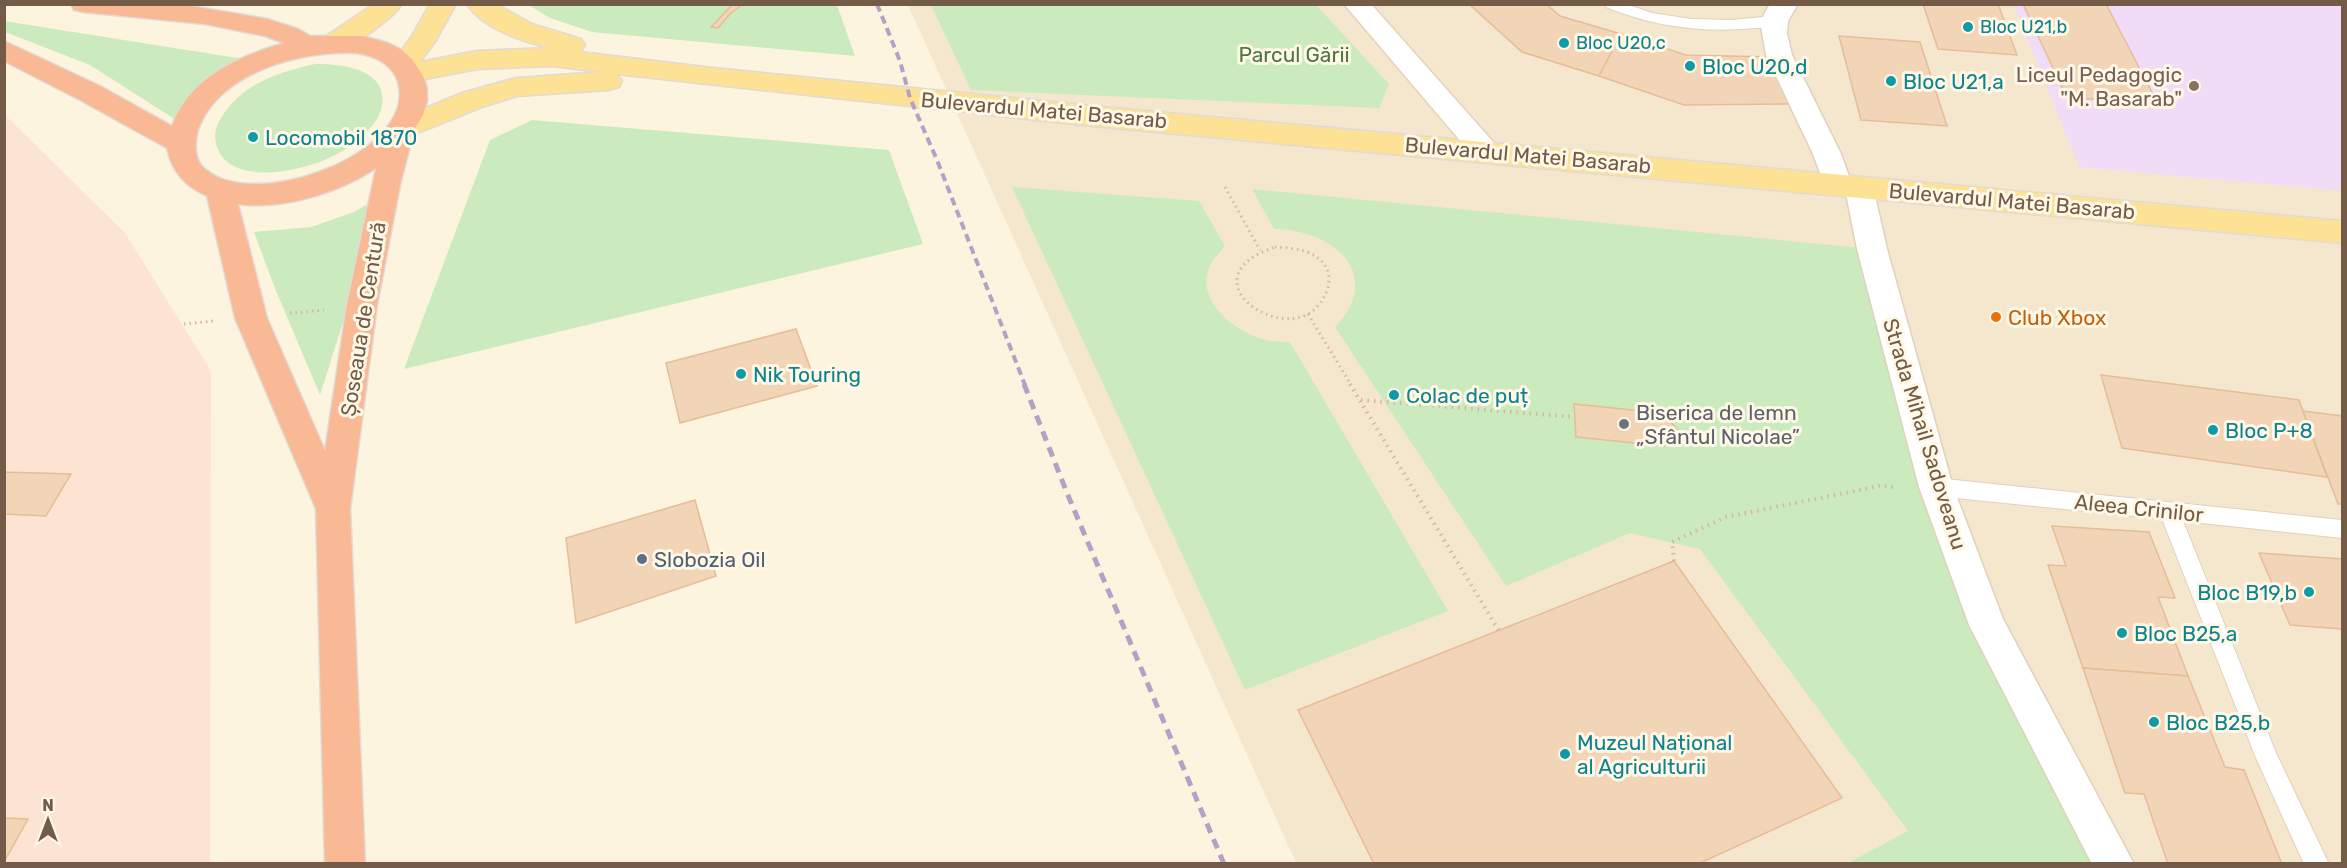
<svg xmlns="http://www.w3.org/2000/svg" width="2347" height="868" viewBox="0 0 2347 868" font-family="Rubik,sans-serif">
<style>
.residential{fill:#f4e7ce}
.commercial{fill:#fde4d2}
.education{fill:#f1dcf8}
.green{fill:#cbeabe}
.building{fill:#f2d5b6;stroke:#e5bd97;stroke-width:1.5}
.lines{fill:none;stroke-linecap:round;stroke-linejoin:round}
.lane-casing{stroke:#e0d1bb;stroke-width:2}
.street-casing{stroke:#e0d1bb;stroke-width:3}
.secondary-casing{stroke:#e6d3b9;stroke-width:3}
.primary-casing{stroke:#e0dbd7;stroke-width:3}
.highway-casing{stroke:#e0dbd7;stroke-width:3}
.path-far1{stroke:#d7b89a;stroke-width:3;stroke-dasharray:1.5 4;stroke-linecap:butt}
.path{stroke:#d7b89a;stroke-width:4;stroke-dasharray:1.5 5;stroke-linecap:butt}
.lane{fill:#fff;fill-rule:evenodd}
.street{fill:#fff;fill-rule:evenodd}
.secondary{fill:#fff;fill-rule:evenodd}
.primary{fill:#fde296;fill-rule:evenodd}
.highway{fill:#f9b994;fill-rule:evenodd}
.rail-far1{stroke:#b79fc5;stroke-width:4;stroke-dasharray:8 5;stroke-linecap:butt}
.rail{stroke:#b79fc5;stroke-width:5;stroke-dasharray:10 7;stroke-linecap:butt}
.culture-dot{fill:#0f9aa8;stroke:#fff8e6;stroke-width:2}
.education-dot{fill:#8d6e63;stroke:#fff8e6;stroke-width:2}
.food-dot{fill:#e8710a;stroke:#fff8e6;stroke-width:2}
.worship-dot{fill:#6b7280;stroke:#fff8e6;stroke-width:2}
.service-dot{fill:#5c6f8a;stroke:#fff8e6;stroke-width:2}
.labels{text-anchor:middle;dominant-baseline:central;stroke-width:6;stroke-linejoin:round;paint-order:stroke}
.far-culture-label{font-size:18px;fill:#0d838f;stroke:#fff8e6;text-anchor:start}
.park-label{font-size:21px;fill:#4a793f;stroke:#fff8e6}
.culture-label{font-size:21px;fill:#0d838f;stroke:#fff8e6;text-anchor:start}
.education-label{font-size:21px;fill:#785e54;stroke:#fff8e6;text-anchor:end}
.street-label{font-size:21px;fill:#735b47;stroke:#fff8e6}
.food-label{font-size:21px;fill:#c56008;stroke:#fff8e6;text-anchor:start}
.worship-label{font-size:21px;fill:#5b616d;stroke:#fff8e6;text-anchor:start}
.service-label{font-size:21px;fill:#4e5e75;stroke:#fff8e6;text-anchor:start}
</style>
<rect width="100%" height="100%" fill="#fdf4df"/>
<path class="residential" d="M908,5H2342V863H1296Z"/>
<path class="commercial" d="M4,114L125,233L211,371L210,863H5Z"/>
<path class="education" d="M2014,5H2342V191L2079,167Z"/>
<g class="green">
<path d="M529,5H837L855,56L592,32L550,18Z"/>
<path d="M931,5H1316L1389,84L1379,108L971,90Z"/>
<path d="M4,21L256,61L184,125L90,65L5,32Z"/>
<path d="M315,64C341,64 388,68 382,106C378,125 359,140 344,150C317,168 242,188 220,154C214,143 213,131 220,120C239,85 278,72 315,64Z"/>
<path d="M532,120L889,150L923,244L404,369L490,140Z"/>
<path d="M1012,187L1199,201L1225,246C1222,250 1217,255 1213,260C1190,296 1231,330 1262,339C1271,342 1281,341 1290,342L1448,611L1245,690Z"/>
<path d="M1252,189L1872,249L1936,487L2114,863H1848L1908,831L1700,549L1630,533L1506,586L1335,327C1386,274 1332,229 1274,229Z"/>
<path d="M383,195L320,395L274,286L254,232L311,227L354,212Z"/>
</g>
<g class="building">
<path d="M743,4L730,14L718,28L711,27L732,5Z"/>
<path d="M1469,4H1546L1560,16L1621,34L1599,76L1522,52Z"/>
<path d="M1923,4H1998L2017,55L1938,49Z"/>
<path d="M2023,4H2106L2157,102L2067,98Z"/>
<path d="M1621,34L1686,55L1772,57L1789,104L1684,105L1599,76Z"/>
<path d="M1839,36L1920,42L1947,126L1861,120Z"/>
<path d="M796,329L817,386L680,423L666,363Z"/>
<path d="M2101,375L2299,400L2327,477L2122,448Z"/>
<path d="M1574,404L1662,413L1678,430L1665,446L1576,437Z"/>
<path d="M2303,411L2342,416V504H2338Z"/>
<path d="M4,472L71,474L46,516L4,514Z"/>
<path d="M695,500L716,576L576,623L566,538Z"/>
<path d="M2052,526L2149,532L2175,598L2158,597L2188,676L2083,668L2048,565L2066,566Z"/>
<path d="M2259,553L2342,559V629L2290,625Z"/>
<path d="M1674,561L1842,798L1698,864H1374L1298,710Z"/>
<path d="M2083,668L2188,676L2225,767L2244,770L2282,864H2168L2144,794L2125,793Z"/>
<path d="M4,818L28,819L4,862Z"/>
</g>
<g class="lines">
<defs>
<g id="lane">
<path d="M1604,4H1626L1652,13L1691,19L1732,20L1773,16L1781,21C1775,28 1764,27 1755,28C1703,33 1654,27 1606,7Z"/>
<path d="M1936,478L2342,520V538L2183,521L2276,753L2329,864H2304L2256,758L2162,519L1936,496L1929,493L1926,487L1929,481Z"/>
</g>
<path id="street" d="M1770,4H1798L1788,21L1787,34L1792,55L1841,154L1850,179L1859,177L1869,180L1873,187L1887,249L1953,487L2003,619L2134,864H2092L1969,625L1919,487L1857,249L1846,193L1837,195L1827,192L1813,154L1766,55L1761,27L1764,14Z"/>
<path id="secondary" d="M1344,4H1371L1494,143L1498,150L1494,157L1484,160L1474,157Z"/>
<g id="primary">
<path d="M374,4H402C394,17 349,51 334,52C334,52 325,49 325,49L321,43L325,37Z"/>
<path d="M430,4H456L436,40L420,62L477,51L549,48C522,41 483,29 467,4H496L532,24L581,39L585,45L580,52L713,68L1092,106L2342,221V243L1092,126L616,74L622,81L619,87L609,90L517,96L482,107L400,140L390,137L386,130L390,123L462,93L516,78L603,72L552,66L477,69L410,82L401,79L391,65L412,36Z"/>
</g>
<path id="highway" d="M71,4L185,5L267,19L298,29L310,36H363L388,43L402,50L412,59L423,76L427,88V101L423,115L414,130L400,185L377,305L350,509L365,864H325L316,509L235,318L207,196C185,186 172,172 167,148L80,100L4,61V41L100,86L172,126C189,78 239,56 284,43L265,36L205,24L83,12L74,10ZM356,53C373,55 393,64 398,82C419,154 246,217 201,165C194,156 195,140 198,130C218,72 302,50 356,53ZM376,168L347,305L325,451L267,318L238,204C283,210 339,193 376,168Z"/>
</defs>
<use href="#lane" class="lane-casing"/>
<use href="#street" class="street-casing"/>
<use href="#secondary" class="secondary-casing"/>
<use href="#primary" class="primary-casing"/>
<use href="#highway" class="highway-casing"/>
<g class="path-far1">
<path d="M1225,187L1260,250"/>
<path d="M1275,247C1285,248 1298,248 1307,252C1335,263 1334,287 1317,307C1282,346 1183,278 1275,247Z"/>
<path d="M290,313L324,310"/>
<path d="M1308,314L1351,385"/>
<path d="M184,324L214,321"/>
</g>
<g class="path">
<path d="M1350,384L1499,631"/>
<path d="M1361,400L1575,417"/>
<path d="M1674,561L1672,542L1726,517L1879,486L1896,487"/>
</g>
<use href="#lane" class="lane"/>
<use href="#street" class="street"/>
<use href="#secondary" class="secondary"/>
<use href="#primary" class="primary"/>
<use href="#highway" class="highway"/>
<path class="rail-far1" d="M877,4L900,61L910,98L937,160L1025,385"/>
<path class="rail" d="M1024,384L1067,493L1224,864"/>
</g>
<g class="culture-dot">
<circle cx="1968" cy="27" r="6"/>
<circle cx="1564" cy="43" r="6"/>
<circle cx="1690" cy="66" r="6"/>
<circle cx="1891" cy="81" r="6"/>
<circle cx="253" cy="137" r="6"/>
<circle cx="741" cy="374" r="6"/>
<circle cx="1394" cy="395" r="6"/>
<circle cx="2213" cy="430" r="6"/>
<circle cx="2309" cy="592" r="6"/>
<circle cx="2122" cy="633" r="6"/>
<circle cx="2154" cy="722" r="6"/>
<circle cx="1565" cy="754" r="6"/>
</g>
<circle class="education-dot" cx="2194" cy="86" r="6"/>
<circle class="food-dot" cx="1996" cy="317" r="6"/>
<circle class="worship-dot" cx="1624" cy="424" r="6"/>
<circle class="service-dot" cx="642" cy="559" r="6"/>
<g class="labels">
<g class="far-culture-label">
<text x="1980" y="27">Bloc U21,b</text>
<text x="1576" y="43">Bloc U20,c</text>
</g>
<g class="park-label">
<text x="1294" y="54">Parcul Gării</text>
</g>
<g class="culture-label">
<text x="1702" y="66">Bloc U20,d</text>
<text x="1903" y="81">Bloc U21,a</text>
<text x="265" y="137">Locomobil 1870</text>
<text x="753" y="374">Nik Touring</text>
<text x="1406" y="395">Colac de puț</text>
<text x="2225" y="430">Bloc P+8</text>
<text x="2297" y="592" text-anchor="end">Bloc B19,b</text>
<text x="2134" y="633">Bloc B25,a</text>
<text x="2166" y="722">Bloc B25,b</text>
<text x="1577" y="742">Muzeul Național<tspan x="1577" dy="24">al Agriculturii</tspan></text>
</g>
<g class="education-label">
<text x="2182" y="74">Liceul Pedagogic<tspan x="2182" dy="24">"M. Basarab"</tspan></text>
</g>
<g class="street-label">
<text transform="translate(1044 110) rotate(5)">Bulevardul Matei Basarab</text>
<text transform="translate(1528 155) rotate(5)">Bulevardul Matei Basarab</text>
<text transform="translate(2012 201) rotate(5)">Bulevardul Matei Basarab</text>
<text transform="translate(363 319) rotate(-81)">Șoseaua de Centură</text>
<text transform="translate(1925 434) rotate(73)">Strada Mihail Sadoveanu</text>
<text transform="translate(2139 508) rotate(6)">Aleea Crinilor</text>
</g>
<g class="food-label">
<text x="2008" y="317">Club Xbox</text>
</g>
<g class="worship-label">
<text x="1636" y="412">Biserica de lemn<tspan x="1636" dy="24">„Sfântul Nicolae”</tspan></text>
</g>
<g class="service-label">
<text x="654" y="559">Slobozia Oil</text>
</g>
</g>
<rect width="2347" height="868" fill="none" stroke="#735b47" stroke-width="12"/>
<g transform="translate(48 820)" stroke="#fff8e6" stroke-width="4.5" paint-order="stroke">
<path d="M0-4.5L10 22L0 15L-10 22Z" fill="#735b47"/>
<text y="-9" font-size="16" font-weight="bold" text-anchor="middle" fill="#735b47">N</text>
</g>
</svg>
